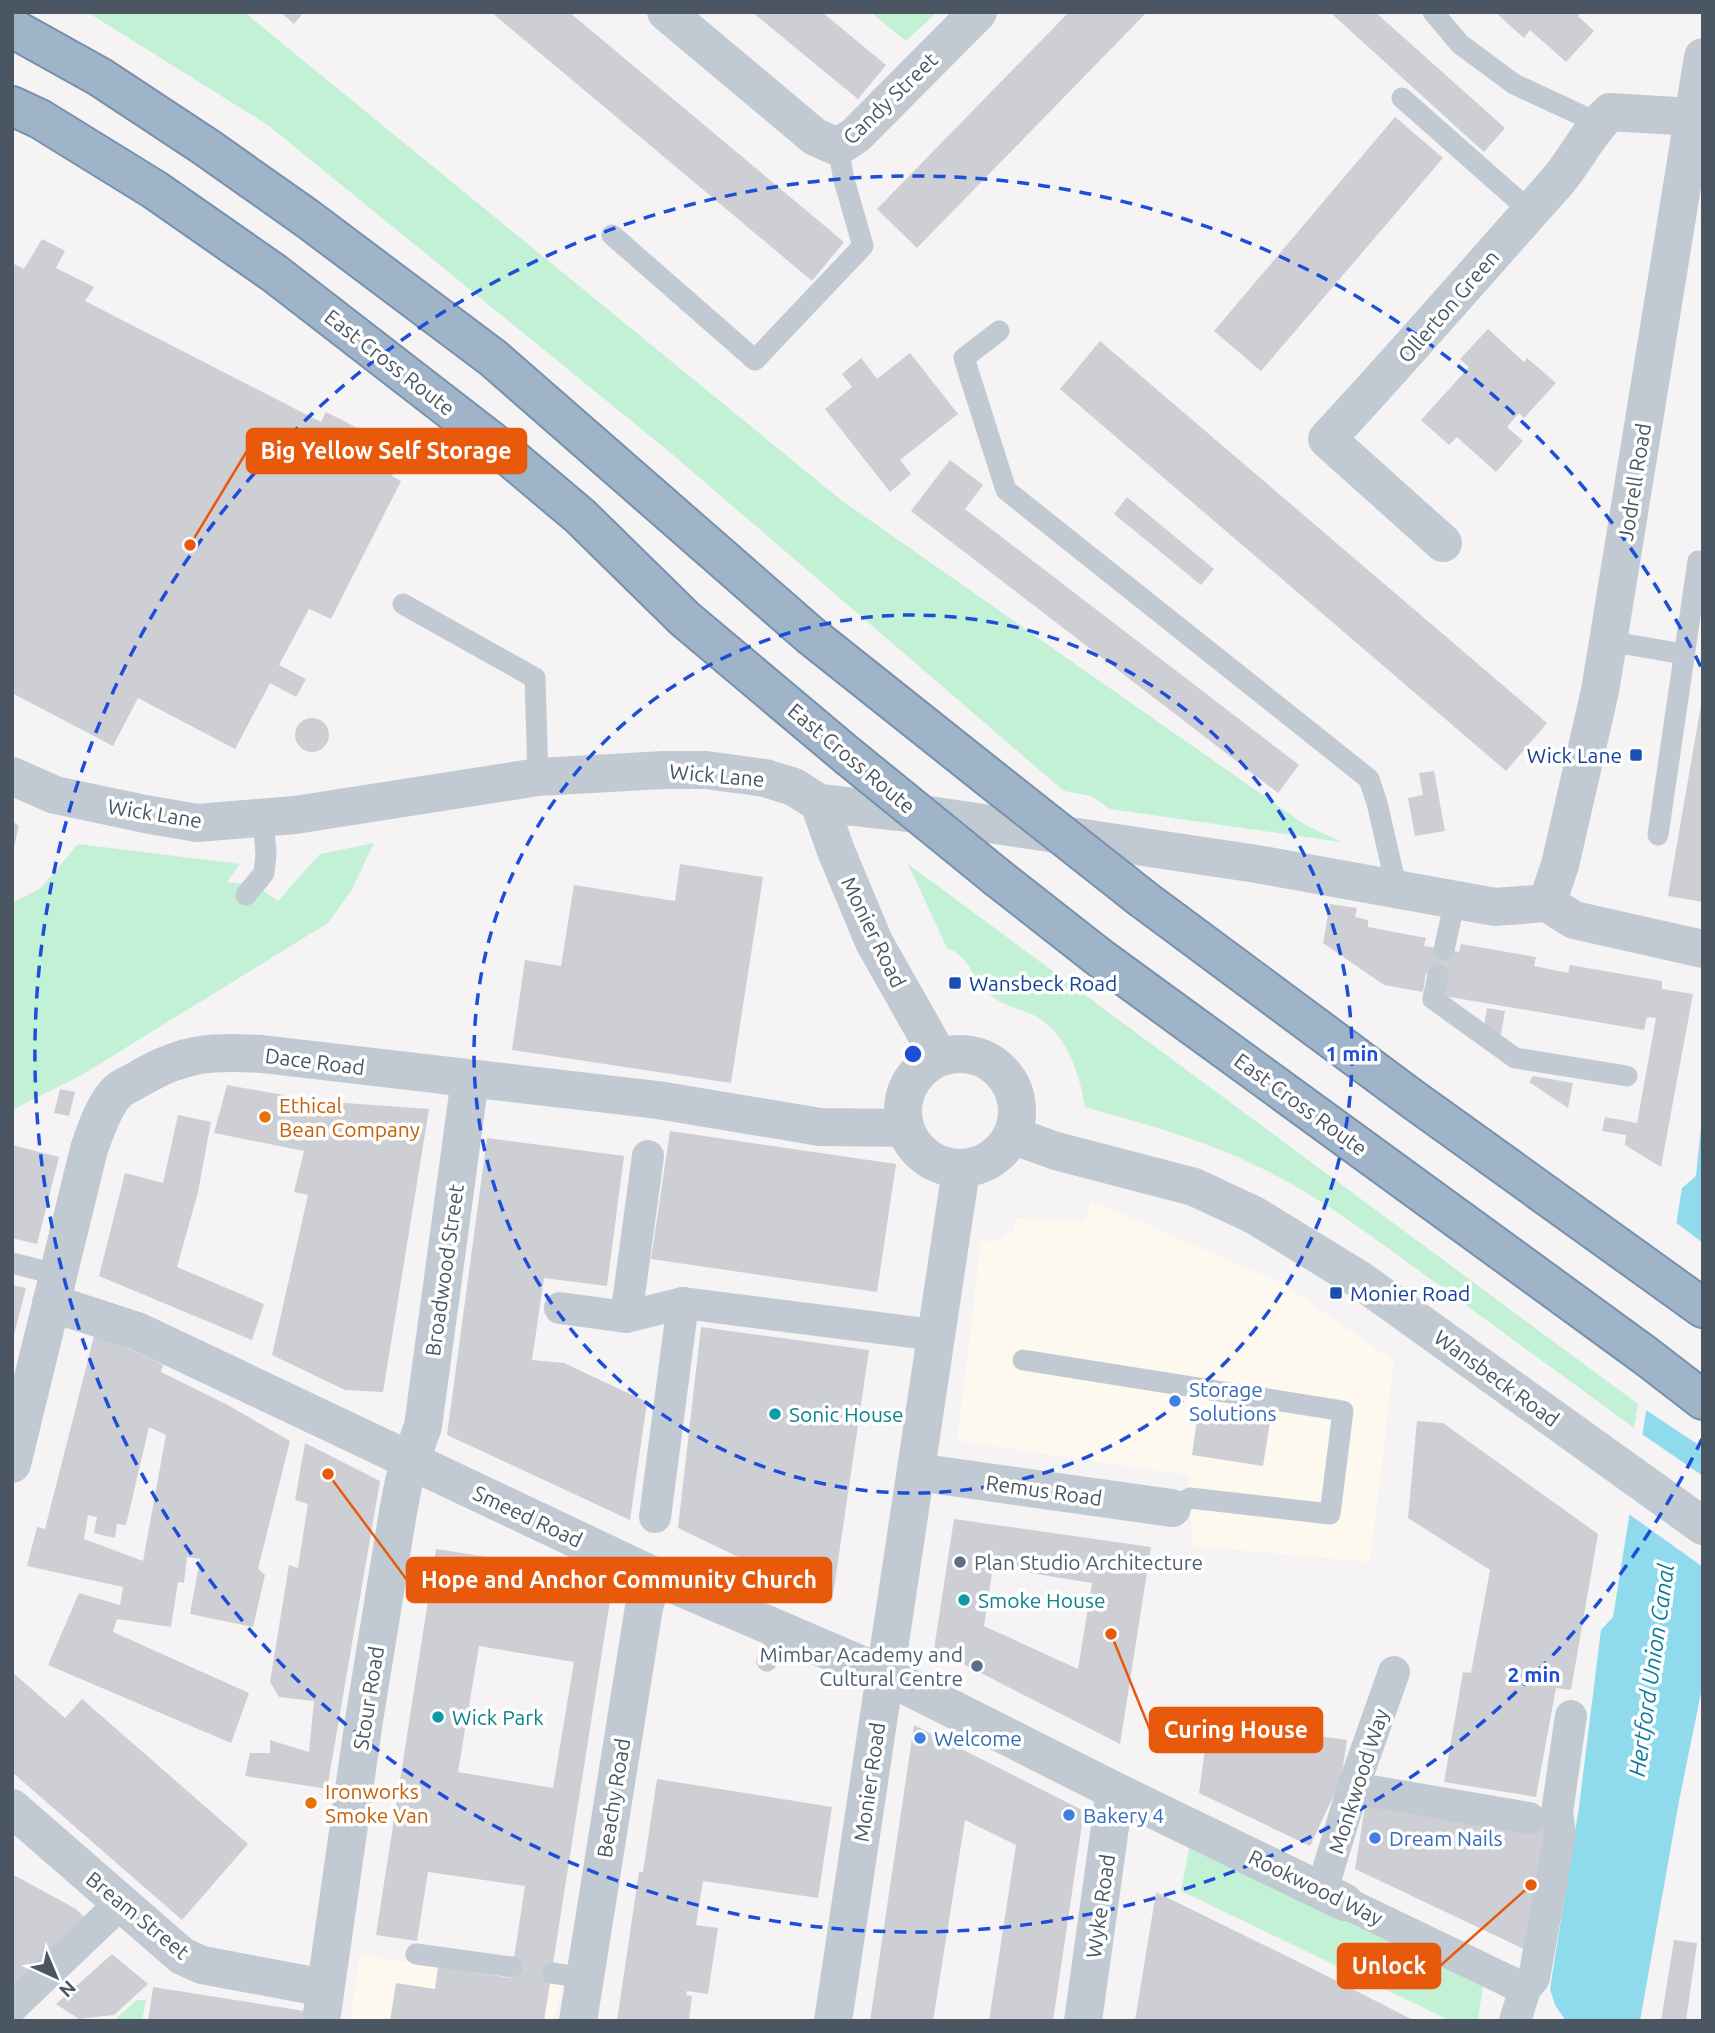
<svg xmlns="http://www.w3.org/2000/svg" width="1715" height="2033" viewBox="0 0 1715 2033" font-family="Ubuntu,sans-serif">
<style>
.commercial{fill:#fdf9ef}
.green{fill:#c3f1d5}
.water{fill:#90daee}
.pier{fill:#f5f3f3}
.building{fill:#cdcfd5;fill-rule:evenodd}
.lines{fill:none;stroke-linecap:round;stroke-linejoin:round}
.trunk-casing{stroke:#7690ad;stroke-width:42}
.service{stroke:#c1cad2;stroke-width:21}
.pedestrian{stroke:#c1cad2;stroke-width:32}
.minor{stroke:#c1cad2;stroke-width:38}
.tertiary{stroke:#c1cad2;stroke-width:38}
.trunk{stroke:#9fb4c9;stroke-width:38}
.trunk-bridge-casing{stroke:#7690ad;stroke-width:42;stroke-linecap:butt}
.trunk-bridge{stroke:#9fb4c9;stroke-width:38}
.ring{fill:none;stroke:#1d4ed8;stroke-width:3.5;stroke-dasharray:12 9}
.transit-dot{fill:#1a4fb4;stroke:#fff;stroke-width:2.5}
.food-dot{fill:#e8710a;stroke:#fff;stroke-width:2.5}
.shop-dot{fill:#3f7fe0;stroke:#fff;stroke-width:2.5}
.culture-dot{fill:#0f9aa8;stroke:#fff;stroke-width:2.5}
.service-dot{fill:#5c6f8a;stroke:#fff;stroke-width:2.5}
.labels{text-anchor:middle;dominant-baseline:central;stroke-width:7;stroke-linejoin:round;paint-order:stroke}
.street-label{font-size:21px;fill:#4a5661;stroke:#fff}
.transit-label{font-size:21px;fill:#164399;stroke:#fff;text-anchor:start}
.food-label{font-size:21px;fill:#c56008;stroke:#fff;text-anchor:start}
.shop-label{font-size:21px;fill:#366cbe;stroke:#fff;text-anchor:start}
.culture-label{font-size:21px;fill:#0d838f;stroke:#fff;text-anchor:start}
.service-label{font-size:21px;fill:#4e5e75;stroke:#fff;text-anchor:start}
.water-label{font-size:23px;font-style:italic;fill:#0c7c9b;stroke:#fff}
.centre{fill:#1d4ed8;stroke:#fff;stroke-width:3.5}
.ring-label{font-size:21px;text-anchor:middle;font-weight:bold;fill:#1d4ed8;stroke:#fff;stroke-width:7;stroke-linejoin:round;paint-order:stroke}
.leader{fill:none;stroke:#e8590c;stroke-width:2.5}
.callout-dot{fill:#e8590c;stroke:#fff;stroke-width:2.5}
.callout{fill:#e8590c;stroke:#e8590c;stroke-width:2.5}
.callout-label{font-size:23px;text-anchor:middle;font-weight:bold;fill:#fff}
</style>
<rect width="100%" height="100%" fill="#f5f3f3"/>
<g class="commercial">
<path d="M1090,1200L1282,1283L1394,1361L1370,1562L1193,1546L1188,1475L957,1441L981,1242L1001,1240L1013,1231L1016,1218L1085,1220Z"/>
<path d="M360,1955L562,1985L553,2021H350Z"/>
</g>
<g class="green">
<path d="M87,12H244L841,500L1304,824L1341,842L1110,809L1091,796L1064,791L672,454L269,126Z"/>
<path d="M870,12H937L906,41Z"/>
<path d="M374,843L351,891L328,923L80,1076L12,1110V903L41,888L78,844L240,864L227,882L255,885L278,901L320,854Z"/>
<path d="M908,864L1638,1404L1634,1428C1566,1378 1497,1328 1429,1278C1379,1242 1329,1203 1275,1175C1215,1143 1149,1125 1085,1107C1079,1071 1066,1029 1029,1013C1014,1007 998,1004 986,991C972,976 968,955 947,948Z"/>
<path d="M1192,1833L1484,1978L1478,2021H1451L1181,1891Z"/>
<path d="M137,2000H146L142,2021H113Z"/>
</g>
<path class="water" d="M1703,1108V1683L1679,1801L1640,2021H1566L1555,2005L1550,1989L1579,1807L1601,1630L1613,1617L1682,1188L1696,1176Z"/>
<g class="pier">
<path d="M1674,1221L1703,1243V1448L1643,1408Z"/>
<path d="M1639,1432L1703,1476V1567L1626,1512Z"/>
</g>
<g class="building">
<path d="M280,12H304L294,24Z"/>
<path d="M491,12H569L844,242L812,281Z"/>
<path d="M752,12H822L886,65L858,99Z"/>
<path d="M1069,12H1147L917,248L877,209Z"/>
<path d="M1333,12H1375L1505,128L1484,152L1332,14Z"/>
<path d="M1495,12H1582L1578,16L1594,31L1566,62L1530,30L1524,38Z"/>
<path d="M1395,117L1443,158L1261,371L1214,331Z"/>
<path d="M42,239L65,251L56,268L94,287L85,301L321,422L326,412L405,452L392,476L401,481L331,619L309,609L279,665L306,679L296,697L270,683L235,749L138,698L113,746L12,693V263L24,269Z"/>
<path d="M1488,329L1524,362L1527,358L1556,383L1524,418L1519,413L1507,427L1523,441L1496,472L1457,437L1449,445L1421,420L1469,367L1460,359Z"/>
<path d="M1100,341L1547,723L1506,771L1060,389Z"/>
<path d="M910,353L958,414L900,460L911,474L890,492L825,409L852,387L842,374L861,358L877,379Z"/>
<path d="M950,460L983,485L965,509L1299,765L1278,793L911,511Z"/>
<path d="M1127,497L1214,569L1201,585L1114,514Z"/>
<path d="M1701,705H1703V902L1668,896Z"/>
<circle cx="312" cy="735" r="17"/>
<path d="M1434,771L1445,831L1415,836L1408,798L1423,795L1419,773Z"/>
<path d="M12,821L19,826L13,851H12Z"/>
<path d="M680,864L763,877L731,1083L512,1050L525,960L561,966L574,885L675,901Z"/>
<path d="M1330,904L1357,908L1355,917L1368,920V927L1426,938L1424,946L1459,952L1461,944L1536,957L1534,966L1568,973L1570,965L1662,981V989L1693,994L1661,1167L1625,1145L1626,1135L1602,1131L1605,1117L1637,1123L1656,1018L1647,1017L1644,1030L1444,996L1447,977L1426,973L1423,992L1384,985L1323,943Z"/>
<path d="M1487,1008L1505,1011L1501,1034L1483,1031Z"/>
<path d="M1533,1076L1573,1083L1568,1108L1529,1082Z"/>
<path d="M227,1085L317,1101L429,1109L383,1392L345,1390L272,1355L308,1195L294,1192L304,1151L214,1133Z"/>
<path d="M60,1089L75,1092L69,1116L54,1113Z"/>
<path d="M178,1115L211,1122L198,1192L177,1267L264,1304L252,1340L99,1276L125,1173L163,1183Z"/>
<path d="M670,1131L896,1164L877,1292L651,1259Z"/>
<path d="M487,1138L624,1156L607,1286L544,1278L532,1360L564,1363L647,1402L630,1520L447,1435Z"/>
<path d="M12,1145L59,1157L37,1244L12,1238Z"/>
<path d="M12,1285L26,1288L13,1339H12Z"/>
<path d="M701,1327L869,1350L832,1602L678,1528Z"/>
<path d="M95,1332L163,1365L161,1372L226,1404L290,1441L258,1569L265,1575L253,1627L190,1614L200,1559L187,1557L184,1583L178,1582L171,1627L117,1619L113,1632L249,1693L231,1743L48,1665L79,1593L120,1605L123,1587L27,1566L37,1527L45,1529ZM149,1427L166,1435L143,1561L84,1539L88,1515L97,1517L94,1533L115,1538L117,1524L126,1525Z"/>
<path d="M1198,1411L1270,1422L1263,1466L1192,1455Z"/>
<path d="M1417,1421L1443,1423L1598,1534L1571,1690L1556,1688L1536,1797L1444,1782L1463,1672L1471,1673L1490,1570L1408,1518Z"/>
<path d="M305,1443L380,1481L327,1789L245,1776L250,1753H270V1740L309,1752L314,1701L279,1697L270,1682L289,1565L298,1568L308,1504L295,1500Z"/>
<path d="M954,1519L1151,1547L1120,1744L934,1649ZM993,1567L1092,1583L1078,1669L984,1626Z"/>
<path d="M436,1549L570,1570L569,1575L613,1582L544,2021H390L396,1983L435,1989L438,1967L511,1978L525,1886L428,1872L417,1941L376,1935ZM479,1646L574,1662L553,1788L458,1772Z"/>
<path d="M12,1672L65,1718L82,1699L248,1844L182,1920L12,1772Z"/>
<path d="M1209,1721L1347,1740L1341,1780L1310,1846L1199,1793Z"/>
<path d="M914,1725L1084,1811L1053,2021H989L1016,1845L965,1820L933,2021H870Z"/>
<path d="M657,1779L832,1807L818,1898L703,1881L696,1925L718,1928L708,1994L687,1991L686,1995L692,1996L689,2021H617L639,1872H643Z"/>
<path d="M1366,1800L1549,1827L1530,1952L1355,1869Z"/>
<path d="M12,1874L76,1909L87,1920L12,1987Z"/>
<path d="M1156,1892L1319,1972L1415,2021H1135Z"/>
<path d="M1674,1940L1697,1943L1686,2021H1661Z"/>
<path d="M112,1954L148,1984L114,2015L79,2019L56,2004Z"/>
<path d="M153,1987L304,2011L303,2021H148Z"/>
</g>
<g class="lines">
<defs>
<g id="trunk">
<path d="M12,28L100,77L206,147L308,219L493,358L810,635L991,779"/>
<path d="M12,106L40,119L155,190L274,273L491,441L580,516L685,619L848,756"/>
<path d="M998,878L1100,958L1646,1356L1703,1400"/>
<path d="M1143,899L1411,1098L1703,1308"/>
</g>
</defs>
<use href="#trunk" class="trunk-casing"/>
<g class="service">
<path d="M1433,12L1460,44L1514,84L1598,123"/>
<path d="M1402,98L1531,212"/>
<path d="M612,235L755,360L863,246L844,180L838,147"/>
<path d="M999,331L964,358L1006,490L1369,779L1377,803L1397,890"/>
<path d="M403,604L535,678L538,777"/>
<path d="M1608,641L1683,654"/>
<path d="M1658,835L1698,561"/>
<path d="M246,895L264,873L266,854L263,819"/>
<path d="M1444,950L1455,900"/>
<path d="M1438,975L1433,999L1515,1058L1627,1076"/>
<path d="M12,1263L59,1275"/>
<path d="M1023,1360L1343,1411L1330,1514L1190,1498L1172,1508"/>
<path d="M767,1661L782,1630"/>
<path d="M416,1954L512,1967"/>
<path d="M552,1973L585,1978"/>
</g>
<g class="pedestrian">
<path d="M560,1308L626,1317L683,1303L935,1335"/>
<path d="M626,1317L648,1156"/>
<path d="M655,1517L683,1303"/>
<path d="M1353,1788L1529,1818"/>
<path d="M1322,1890L1353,1788L1394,1672"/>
<path d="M1344,1902L1525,1989"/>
<path d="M12,2007L120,1904"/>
<path d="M1515,2021L1525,1989L1534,1978L1560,1834L1557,1812L1571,1716"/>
</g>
<g class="minor">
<path d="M666,12L815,137L838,147L856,135L978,12"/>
<path d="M1443,543L1327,439C1405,355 1479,269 1555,184C1575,162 1587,133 1610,112L1693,117"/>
<path d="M51,1303L137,1331L654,1576L885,1675L1115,1791L1344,1902"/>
<path d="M12,1464L89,1149C95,1132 104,1104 118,1091C124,1086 134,1082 142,1077C185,1052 214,1051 262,1054L658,1100L820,1127L905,1128"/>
<path d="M916,1472L1172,1508"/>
<path d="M12,1808L182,1956L202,1965L325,1988"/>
<path d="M321,2021L364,1720L398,1512L404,1481L423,1426L470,1079"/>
<path d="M578,2021L644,1607L654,1576"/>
<path d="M833,2021L961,1170"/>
<path d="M1083,2021L1115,1791"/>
</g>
<g class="tertiary">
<path d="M12,776L55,795L145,814L197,823L295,815L538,777L664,770H706L765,778L794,787L819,803L936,816L1257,864L1495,907L1547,903L1574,920L1703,949"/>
<path d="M819,803L836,851L874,942L939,1057"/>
<path d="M1547,903L1560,865L1600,691L1703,57"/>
<circle cx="960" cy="1111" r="57"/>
<path d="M1012,1135L1056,1151L1194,1187L1254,1215L1360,1280L1703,1526"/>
</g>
<use href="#trunk" class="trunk"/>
<defs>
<g id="trunk-bridge">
<path d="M848,756L998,878"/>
<path d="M991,779L1143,899"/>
</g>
</defs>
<use href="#trunk-bridge" class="trunk-bridge-casing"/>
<use href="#trunk-bridge" class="trunk-bridge"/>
</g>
<g class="ring">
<circle cx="913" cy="1054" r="439"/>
<path d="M1702 1439A878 878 0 1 1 1702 669"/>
</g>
<g class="transit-dot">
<rect x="1629" y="748" width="14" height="14" rx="3.5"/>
<rect x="948" y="976" width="14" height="14" rx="3.5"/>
<rect x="1329" y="1286" width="14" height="14" rx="3.5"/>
</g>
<g class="food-dot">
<circle cx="265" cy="1117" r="7"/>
<circle cx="311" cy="1803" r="7"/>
</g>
<g class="shop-dot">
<circle cx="1175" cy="1401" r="7"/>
<circle cx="920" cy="1738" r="7"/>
<circle cx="1069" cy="1815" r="7"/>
<circle cx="1375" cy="1838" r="7"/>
</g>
<g class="culture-dot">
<circle cx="775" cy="1414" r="7"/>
<circle cx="964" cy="1600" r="7"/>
<circle cx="438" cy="1717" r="7"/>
</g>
<g class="service-dot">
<circle cx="960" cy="1562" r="7"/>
<circle cx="977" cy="1666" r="7"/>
</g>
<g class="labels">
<g class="street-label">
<text transform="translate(890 98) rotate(-44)">Candy Street</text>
<text transform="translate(1448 306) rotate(-49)">Ollerton Green</text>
<text transform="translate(390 362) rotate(38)">East Cross Route</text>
<text transform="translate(1634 482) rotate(-81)">Jodrell Road</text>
<text transform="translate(852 758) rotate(40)">East Cross Route</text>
<text transform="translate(717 775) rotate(5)">Wick Lane</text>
<text transform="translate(155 813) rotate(9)">Wick Lane</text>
<text transform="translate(874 932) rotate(64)">Monier Road</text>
<text transform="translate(315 1061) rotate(7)">Dace Road</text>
<text transform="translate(1301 1104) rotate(36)">East Cross Route</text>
<text transform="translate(444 1270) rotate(-82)">Broadwood Street</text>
<text transform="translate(1497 1378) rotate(36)">Wansbeck Road</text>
<text transform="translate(1044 1490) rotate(8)">Remus Road</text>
<text transform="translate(528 1516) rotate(25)">Smeed Road</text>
<text transform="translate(368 1698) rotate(-81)">Stour Road</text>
<text transform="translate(1358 1781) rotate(-72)">Monkwood Way</text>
<text transform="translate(869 1782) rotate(-82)">Monier Road</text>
<text transform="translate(613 1798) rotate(-81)">Beachy Road</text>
<text transform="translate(1316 1887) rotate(26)">Rookwood Way</text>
<text transform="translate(1100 1906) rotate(-82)">Wyke Road</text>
<text transform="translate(138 1915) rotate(39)">Bream Street</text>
</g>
<g class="transit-label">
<text x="1622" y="755" text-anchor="end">Wick Lane</text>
<text x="969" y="983">Wansbeck Road</text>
<text x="1350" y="1293">Monier Road</text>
</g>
<g class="food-label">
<text x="279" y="1105">Ethical<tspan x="279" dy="24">Bean Company</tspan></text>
<text x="325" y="1791">Ironworks<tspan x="325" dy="24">Smoke Van</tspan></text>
</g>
<g class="shop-label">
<text x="1189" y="1389">Storage<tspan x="1189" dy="24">Solutions</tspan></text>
<text x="934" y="1738">Welcome</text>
<text x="1083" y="1815">Bakery 4</text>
<text x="1389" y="1838">Dream Nails</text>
</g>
<g class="culture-label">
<text x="789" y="1414">Sonic House</text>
<text x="978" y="1600">Smoke House</text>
<text x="452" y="1717">Wick Park</text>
</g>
<g class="service-label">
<text x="974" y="1562">Plan Studio Architecture</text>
<text x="963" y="1654" text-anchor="end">Mimbar Academy and<tspan x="963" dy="24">Cultural Centre</tspan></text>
</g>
<g class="water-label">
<text transform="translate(1651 1670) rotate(-82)">Hertford Union Canal</text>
</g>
</g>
<circle cx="913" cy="1054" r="10" class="centre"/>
<g class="ring-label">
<text x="1352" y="1061">1 min</text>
<text x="1534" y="1682">2 min</text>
</g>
<path class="leader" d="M190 545L247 451M328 1474L407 1580M1111 1634L1150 1730M1531 1885L1440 1966"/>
<g class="callout-dot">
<circle cx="190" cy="545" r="7"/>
<circle cx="328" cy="1474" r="7"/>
<circle cx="1111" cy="1634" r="7"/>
<circle cx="1531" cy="1885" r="7"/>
</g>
<g class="callout">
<rect x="247" y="429" width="279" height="44" rx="7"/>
<rect x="407" y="1558" width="424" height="44" rx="7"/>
<rect x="1150" y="1708" width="172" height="44" rx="7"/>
<rect x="1338" y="1944" width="102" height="44" rx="7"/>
</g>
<g class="callout-label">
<text x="386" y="459">Big Yellow Self Storage</text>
<text x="619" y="1588">Hope and Anchor Community Church</text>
<text x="1236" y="1738">Curing House</text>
<text x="1389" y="1974">Unlock</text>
</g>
<rect width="1715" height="2033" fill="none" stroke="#4a5661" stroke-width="28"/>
<g transform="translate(56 1977) rotate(136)" stroke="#ffffff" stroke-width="5" paint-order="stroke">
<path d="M0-5L12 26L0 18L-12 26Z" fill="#4a5661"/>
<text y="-10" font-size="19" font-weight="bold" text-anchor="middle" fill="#4a5661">N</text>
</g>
</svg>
